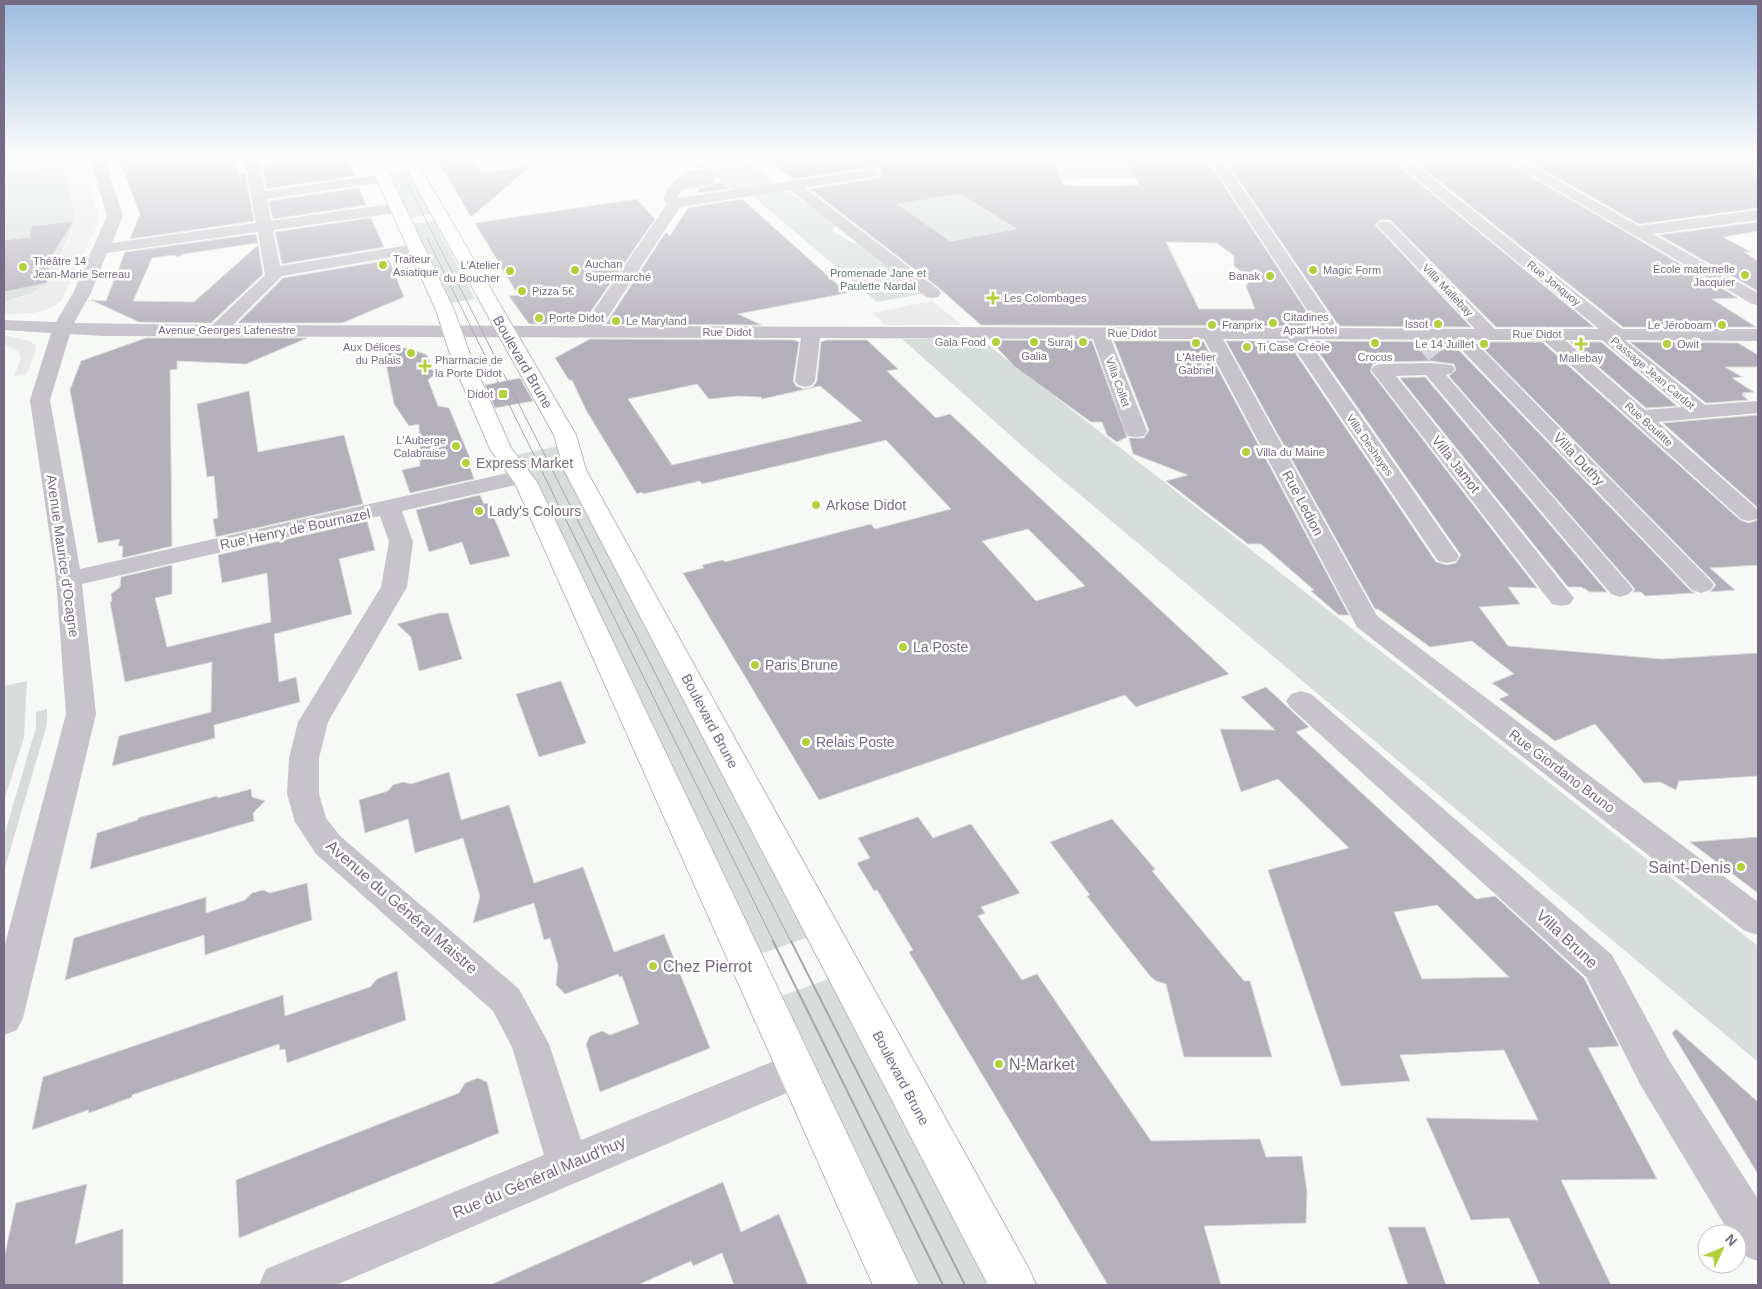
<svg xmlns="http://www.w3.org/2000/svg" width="1762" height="1289" viewBox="0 0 1762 1289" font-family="Helvetica,sans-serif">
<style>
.built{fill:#e9e9ea}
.green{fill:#d6ddda}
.building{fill:#b4b0bb;stroke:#d9dad9;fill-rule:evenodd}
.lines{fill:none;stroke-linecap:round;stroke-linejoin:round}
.minor-tunnel{stroke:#d7d6da;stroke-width:19;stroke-dasharray:19 10;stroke-linecap:butt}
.major-casing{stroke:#bab7be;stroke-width:2}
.minor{fill:#c6c3ca;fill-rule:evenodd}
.major{fill:#fff;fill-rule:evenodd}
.tram-far1{stroke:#a9a5af;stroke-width:1}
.tram{stroke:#a9a5af;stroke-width:2}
.poi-dot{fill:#b2d23d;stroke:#fff;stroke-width:2}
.labels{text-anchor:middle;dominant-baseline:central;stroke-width:5;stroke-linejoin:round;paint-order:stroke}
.far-poi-label{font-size:11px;fill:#766b84;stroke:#fff;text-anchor:start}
.far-park-label{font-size:11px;fill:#657773;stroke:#fff}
.far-street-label{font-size:11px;fill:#766b84;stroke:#fff}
.street-label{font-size:14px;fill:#766b84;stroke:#fff}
.poi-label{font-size:14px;fill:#766b84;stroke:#fff;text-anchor:start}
.near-poi-label{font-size:16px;fill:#766b84;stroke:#fff;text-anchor:start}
.near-street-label{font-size:16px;fill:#766b84;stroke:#fff}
</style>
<rect width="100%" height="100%" fill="#f7f9f7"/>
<g class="built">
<path d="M4,157H81L99,218L98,223L61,301L49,309L33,313L4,314V302L25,296L42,287L49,272L54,268L72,232L76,220L62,166L4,173Z"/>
<path d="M932,301L962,325H885L872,313Z"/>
<path d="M4,335L30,341L36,346V351L26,375L14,376L21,359L19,352L4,344Z"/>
</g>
<g class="green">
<path d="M695,157H743L777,185L735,192L706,168H696L695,167L700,161Z"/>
<path d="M1056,157H1125L1136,178L1062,177Z"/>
<path d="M62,166L76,220L54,268L49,272L46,284L32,293L4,302V173Z"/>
<path d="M408,171L431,214L409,218L388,174Z"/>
<path d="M896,174L932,199L974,192L976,204L1002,219L1031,227L915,248L869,185L862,180Z"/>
<path d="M784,189L837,224L832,231L853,243L867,246L927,293L877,302L753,196V194Z"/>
<path d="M434,221L475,299L450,303L412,224Z"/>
<path d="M902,339H981L1758,946V1062L1029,452Z"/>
<path d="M558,446L568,478L808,937L760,954L516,455Z"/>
<path d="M27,681L24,737L4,801V686Z"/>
<path d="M47,709V724L43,738L4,871V836L32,741L36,728V712Z"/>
<path d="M829,979L989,1285H918L781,996Z"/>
</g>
<g class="building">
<path d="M118,157H236L238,176L245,173L254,221L130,239L140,214Z"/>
<path d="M298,157H347L355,176L266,189L262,166L276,160Z"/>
<path d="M436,157H472L482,173L531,166L471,217Z"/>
<path d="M765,157H1054L1063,185L1091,186L1139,185L1126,157H1205L1316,326L981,325L939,288L810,189L878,178L882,174L880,169L873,167L793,179ZM960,194L1017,229L950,241L898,204ZM1166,242L1217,243L1234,256V266L1251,279L1246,286L1255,309H1199Z"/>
<path d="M1223,157L1318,159L1316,157H1388L1594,327H1496L1390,220H1380L1375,225L1471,327L1339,326Z"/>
<path d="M1409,157H1498L1738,298L1712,299L1756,327H1623Z"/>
<path d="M1521,157H1758V208L1639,224Z"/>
<path d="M722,182L729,189L697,193L700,188Z"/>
<path d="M359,188L366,205L273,219L269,201Z"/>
<path d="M637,199L655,219L582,324H529L509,296L518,295L475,223Z"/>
<path d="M742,199L847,293L738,314L761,325L606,324L666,232L670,236L688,208Z"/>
<path d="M371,218L384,247L282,264L275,232Z"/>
<path d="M74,221L51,257L47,283L4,292V240L29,237L32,226Z"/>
<path d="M1758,222V231L1723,237L1751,252H1744L1758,261V291L1659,235Z"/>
<path d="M256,234L258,243L183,254L178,257L174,255L152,258L133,301L194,302L258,245L263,274L211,323L139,322L91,300L106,301L125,252Z"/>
<path d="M389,260L404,297L342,323H238L283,278Z"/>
<path d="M146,338H307L246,364L177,361V369L170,370L172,546L122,558L123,546H118L120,539L98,543L70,390L81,361Z"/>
<path d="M590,339L794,340L799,342L793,381L796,386L804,389L813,387L817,381L821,342L827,340H867L898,369L887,371L936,418L950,414L1229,674L1136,707L1125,695L819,800L683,573L704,568L702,565L723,560L725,562L871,524L875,529L951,509L886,440L702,484L700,481L643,494L642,492L637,494L586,410L572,380H569L555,358ZM697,384L709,399L738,396L761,397L762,399L820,386L862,421L672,465L628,399ZM1028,529L1085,586L1036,601L982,541Z"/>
<path d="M990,340L1092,341L1127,437L1117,442L1107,435L1102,422H1091L1015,367Z"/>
<path d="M1114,341H1203L1349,615H1339L1311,591L1314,590L1261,544H1248L1166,481L1188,475L1133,454L1129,438H1144L1149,430Z"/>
<path d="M1226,341H1287L1436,562L1447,565L1456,563L1461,555L1311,341L1451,342L1691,591L1695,593L1645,596L1641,592H1633L1635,589L1630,583L1449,376L1456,370L1454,364L1431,361L1381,362L1373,364L1370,371L1537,588L1508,587L1520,604L1479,607L1508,646L1662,659L1758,653V776L1679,781L1676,790L1660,782L1644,783L1595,724L1555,741L1499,699L1509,695L1492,683L1514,674L1472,641L1430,647L1378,609H1375Z"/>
<path d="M1477,342H1542L1740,520L1749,523L1758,520V565L1710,568L1735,590L1710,592L1716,585L1711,579Z"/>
<path d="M1570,342H1601L1677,406L1646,408Z"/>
<path d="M1630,342L1738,343L1758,355V367H1725L1742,377L1732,378L1754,392L1742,393L1745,395H1742L1748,400L1706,403Z"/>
<path d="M383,348H408L427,355L435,374L428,380L438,406L449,408L472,463L469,464L474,479L410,493L402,470L420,466L419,424L409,426L394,404Z"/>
<path d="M1425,377L1607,592H1590L1581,587H1568L1400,378Z"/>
<path d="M520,378L533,401L495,408L485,385Z"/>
<path d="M249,391L258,452L344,435L363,504L216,537L213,519L218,518L214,476L207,477L197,404Z"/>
<path d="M1758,415V508L1663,423Z"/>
<path d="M480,495L484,504L488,503L510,556L470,565L462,542L429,552L416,510Z"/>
<path d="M367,521L375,550L339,559L352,614L274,634L279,682L296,677L300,702L214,725L215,738L112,766L119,736L211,712L212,662L125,682L110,602L112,601L111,594L120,587L121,577L172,565V594L155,598L167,647L271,622L267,573L222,583L218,555Z"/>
<path d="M439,613H448L462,659L419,671L411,637L397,624Z"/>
<path d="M561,681L586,743L539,757L516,694Z"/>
<path d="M1266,687L1309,727L1296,732L1476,899L1495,896L1584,978L1619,1046L1588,1048L1657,1179L1561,1180L1611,1285H1540L1509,1218L1471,1220L1426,1118L1538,1120L1504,1050L1400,1055L1410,1081L1341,1086L1268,870L1349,848L1278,779L1241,792L1220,729L1275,730L1241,697ZM1437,905L1509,977L1422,979L1394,912Z"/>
<path d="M449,772L461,820L509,805L534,883L583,867L614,952L664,934L710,1048L600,1092L586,1044L590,1036L602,1031L610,1035L639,1024L622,976L619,977L618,974L565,994L556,985L558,965L550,938L544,940L534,903L473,923L480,896L463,838L415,853L408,819L365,833L359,800L388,791L393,785L403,782L411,784Z"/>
<path d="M251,789L252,797L265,801L253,813L254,821L90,869L97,833L138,820V818L217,796L218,798Z"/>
<path d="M918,817L933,838L971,824L1020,893L981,907L985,913L978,916L1022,980L1037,974L1151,1141L1260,1139L1266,1157L1302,1156L1307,1192L1306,1223L1204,1226L1221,1285H1108L909,952L913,950L877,890L874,891L857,863L870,858L858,838Z"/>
<path d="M1112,819L1155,869L1152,871L1244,981H1250L1272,1057H1184L1166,984L1156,981L1150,976L1087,896L1090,895L1050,842Z"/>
<path d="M1758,837V893L1690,842Z"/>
<path d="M307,883L312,920L205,955L204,935L65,980L74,938L206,897V913L245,900L252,893L263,890L270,893Z"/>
<path d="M397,971L406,1020L287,1063L285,1049L280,1050L279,1044L132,1095V1097L89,1113L88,1110L32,1130L43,1077L283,995L285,1016L370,987L377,979Z"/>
<path d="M1676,1029L1758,1102V1174L1672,1033Z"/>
<path d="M478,1078L487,1082L499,1133L239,1238L236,1180L459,1093L465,1083Z"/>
<path d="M723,1182L741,1232L779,1214L808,1285H734L722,1253L693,1266L691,1261L638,1285H490Z"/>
<path d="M87,1184L75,1244L123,1229V1285H4V1258L16,1203Z"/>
<path d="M1388,1227H1425L1446,1285H1408Z"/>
</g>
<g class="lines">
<path class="minor-tunnel" d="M1424,340L1436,355"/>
<defs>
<g id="major">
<path d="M367,157H381L454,310L472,360L511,448L537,482L919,1285H873L515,483L490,449L452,360L436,310Z"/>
<path d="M400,157H414L576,435L586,470L1029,1269L1036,1285H988L564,470L554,435Z"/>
</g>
</defs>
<use href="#major" class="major-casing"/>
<g class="minor">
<path d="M90,157H104L123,216L112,243L256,223L244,157H258L265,191L385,174L390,175L392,178L390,181L385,182L267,199L271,221L397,203L402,205L405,208L402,211L397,213L273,230L280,266L416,244L422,246L424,249L422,252L282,276L233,325L583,326L667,204L663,198C676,174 687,165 715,172L717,175L713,184L681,190L678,198L873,169L878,170L880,173L878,176L805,188L938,289L941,293L938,297L932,298L926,297L790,190L680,207L602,326L1319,328L1207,157H1221L1338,328L1475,329L1380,228L1377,225L1380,222H1390L1495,329H1599L1390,157H1406L1622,329H1758V341L1625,340L1705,405L1758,401V413L1658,422L1757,509V519L1749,521L1741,519L1543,340H1473L1710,580L1714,585L1710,590L1701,593L1692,590L1452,340L1307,339L1459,556L1456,561L1447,563L1438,561L1288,339H1223L1377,616L1758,902V935L1745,931L1357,627L1204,339H1111L1147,431L1144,436L1136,437L1128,436L1125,431L1093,339L820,338L815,381L812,385L805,387L798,385L795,381L801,338L103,336L70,334L50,400L80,569L521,470L529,472L532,477L529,482L402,511L413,542L407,587L328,722L319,758V794L326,818L340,836L519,989L549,1044L581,1140L796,1052L810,1057L816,1070L810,1083L336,1285H259L266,1269L544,1155L512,1047L493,1011L316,854L295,822L287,794L289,758L298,722L381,587L389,542L380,516L82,584L96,714L23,1018L17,1030L4,1035V948L66,714L56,579L30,400L51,333L4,330V320L56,322L73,293L107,216ZM258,232L265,275L212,325L74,323L91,293L107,253ZM1565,340H1602L1682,407L1645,410Z"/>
<path d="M1500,157H1517L1639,226L1758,210V220L1653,234L1758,293V305L1752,304Z"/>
<path d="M1431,363L1452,365L1455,369L1452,373L1446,375L1629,584L1633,589L1629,594L1620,597L1611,594L1426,375L1396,376L1574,598L1570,604L1561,606L1552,604L1371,370L1374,366L1381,364Z"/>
<path d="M1301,691L1311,694L1612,955L1669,1060L1758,1199V1261C1741,1255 1737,1253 1737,1234H1730L1641,1086L1586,977L1291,708L1286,701L1291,694Z"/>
</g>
<use href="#major" class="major"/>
<g class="tram-far1">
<path d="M394,157L791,942"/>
<path d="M427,238L774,942"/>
</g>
<g class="tram">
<path d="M773,941L943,1285"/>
<path d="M791,941L965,1285"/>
</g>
</g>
<linearGradient id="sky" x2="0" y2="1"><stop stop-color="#9bbbde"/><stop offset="0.46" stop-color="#fbfcfb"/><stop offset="1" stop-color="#fbfcfb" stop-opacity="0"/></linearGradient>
<rect width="1762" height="338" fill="url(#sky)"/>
<g class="poi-dot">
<circle cx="383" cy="265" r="5"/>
<circle cx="23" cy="267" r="5"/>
<circle cx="575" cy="270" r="5"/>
<circle cx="1313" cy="270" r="5"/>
<circle cx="510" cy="271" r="5"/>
<circle cx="1745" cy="275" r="5"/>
<circle cx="1270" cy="276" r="5"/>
<circle cx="522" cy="291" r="5"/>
<path d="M990.5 290.5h5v5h5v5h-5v5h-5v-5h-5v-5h5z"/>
<circle cx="539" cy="318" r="5"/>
<circle cx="616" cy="321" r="5"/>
<circle cx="1273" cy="323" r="5"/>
<circle cx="1438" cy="324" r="5"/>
<circle cx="1212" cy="325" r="5"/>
<circle cx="1722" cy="325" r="5"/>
<circle cx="996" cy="342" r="5"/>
<circle cx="1034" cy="342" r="5"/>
<circle cx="1083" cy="342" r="5"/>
<circle cx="1196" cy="343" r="5"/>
<circle cx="1375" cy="343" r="5"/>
<circle cx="1484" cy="344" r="5"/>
<path d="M1578.5 336.5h5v5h5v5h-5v5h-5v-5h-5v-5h5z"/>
<circle cx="1667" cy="344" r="5"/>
<circle cx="1247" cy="347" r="5"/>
<circle cx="411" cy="353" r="5"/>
<path d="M422.5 358.5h5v5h5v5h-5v5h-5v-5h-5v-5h5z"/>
<rect x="498" y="389" width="10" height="10" rx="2.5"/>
<circle cx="456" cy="446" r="5"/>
<circle cx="1246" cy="452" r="5"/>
<circle cx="466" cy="463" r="5"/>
<circle cx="816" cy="505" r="5"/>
<circle cx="479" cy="511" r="5"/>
<circle cx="903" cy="647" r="5"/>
<circle cx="755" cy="665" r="5"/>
<circle cx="806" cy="742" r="5"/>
<circle cx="1741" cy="867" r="5"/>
<circle cx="653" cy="966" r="5"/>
<circle cx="999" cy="1064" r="5"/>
</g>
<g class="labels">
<g class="far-poi-label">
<text x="393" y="259">Traiteur<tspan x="393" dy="13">Asiatique</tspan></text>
<text x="33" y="261">Théâtre 14<tspan x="33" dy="13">Jean-Marie Serreau</tspan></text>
<text x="585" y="264">Auchan<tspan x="585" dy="13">Supermarché</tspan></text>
<text x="500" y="265" text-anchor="end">L'Atelier<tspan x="500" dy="13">du Boucher</tspan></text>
<text x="1735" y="269" text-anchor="end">École maternelle<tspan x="1735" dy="13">Jacquier</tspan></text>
<text x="1323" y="270">Magic Form</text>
<text x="1260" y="276" text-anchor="end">Banak</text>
<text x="532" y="291">Pizza 5€</text>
<text x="1004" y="298">Les Colombages</text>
<text x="1283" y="317">Citadines<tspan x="1283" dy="13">Apart'Hotel</tspan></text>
<text x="549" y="318">Porte Didot</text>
<text x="626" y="321">Le Maryland</text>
<text x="1428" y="324" text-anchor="end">Issot</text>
<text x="1222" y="325">Franprix</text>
<text x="1712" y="325" text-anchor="end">Le Jéroboam</text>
<text x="986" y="342" text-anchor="end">Gala Food</text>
<text x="1073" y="342" text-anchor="end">Suraj</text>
<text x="1474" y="344" text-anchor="end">Le 14 Juillet</text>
<text x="1677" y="344">Owit</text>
<text x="401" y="347" text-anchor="end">Aux Délices<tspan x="401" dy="13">du Palais</tspan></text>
<text x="1257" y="347">Ti Case Créole</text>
<text x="1034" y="356" text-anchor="middle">Galia</text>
<text x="1196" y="357" text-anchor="middle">L'Atelier<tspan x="1196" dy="13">Gabriel</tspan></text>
<text x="1375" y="357" text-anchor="middle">Crocus</text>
<text x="1581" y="358" text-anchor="middle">Mallebay</text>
<text x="435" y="360">Pharmacie de<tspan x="435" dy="13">la Porte Didot</tspan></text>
<text x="493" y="394" text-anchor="end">Didot</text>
<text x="446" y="440" text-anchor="end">L'Auberge<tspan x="446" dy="13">Calabraise</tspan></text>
<text x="1256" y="452">Villa du Maine</text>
</g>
<g class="far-park-label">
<text x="878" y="273">Promenade Jane et<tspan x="878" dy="13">Paulette Nardal</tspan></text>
</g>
<g class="far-street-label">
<text transform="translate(1554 283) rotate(39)">Rue Jonquoy</text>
<text transform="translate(1448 290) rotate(46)">Villa Mallebay</text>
<text x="227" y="330">Avenue Georges Lafenestre</text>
<text x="727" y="332">Rue Didot</text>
<text x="1132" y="333">Rue Didot</text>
<text x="1537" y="334">Rue Didot</text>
<text transform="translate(1653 373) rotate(40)">Passage Jean Cardot</text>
<text transform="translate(1118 382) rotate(70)">Villa Collet</text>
<text transform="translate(1649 424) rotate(42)">Rue Boulitte</text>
<text transform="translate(1370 445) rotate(55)">Villa Deshayes</text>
</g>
<g class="street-label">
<text transform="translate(523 362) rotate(60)">Boulevard Brune</text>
<text transform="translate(1579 459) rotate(46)">Villa Duthy</text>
<text transform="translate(1456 464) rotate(52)">Villa Jamot</text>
<text transform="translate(1303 503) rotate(62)">Rue Ledion</text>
<text transform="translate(295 529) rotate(-12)">Rue Henry de Bournazel</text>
<text transform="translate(63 556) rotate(82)">Avenue Maurice d'Ocagne</text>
<text transform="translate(710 721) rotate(62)">Boulevard Brune</text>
<text transform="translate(1562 771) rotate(37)">Rue Giordano Bruno</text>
<text transform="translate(901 1078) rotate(62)">Boulevard Brune</text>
</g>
<g class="poi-label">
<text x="476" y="463">Express Market</text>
<text x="826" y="505">Arkose Didot</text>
<text x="489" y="511">Lady's Colours</text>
<text x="913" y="647">La Poste</text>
<text x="765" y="665">Paris Brune</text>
<text x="816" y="742">Relais Poste</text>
</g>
<g class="near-poi-label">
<text x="1731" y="867" text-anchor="end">Saint-Denis</text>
<text x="663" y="966">Chez Pierrot</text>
<text x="1009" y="1064">N-Market</text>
</g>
<g class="near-street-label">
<text transform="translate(402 907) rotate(41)">Avenue du Général Maistre</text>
<text transform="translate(1567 939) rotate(43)">Villa Brune</text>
<text transform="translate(539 1177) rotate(-23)">Rue du Général Maud'huy</text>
</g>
</g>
<rect width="1762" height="1289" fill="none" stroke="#766b84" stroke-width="10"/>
<g transform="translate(1722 1249) rotate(46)"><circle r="24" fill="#ffffff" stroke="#c8c4ce"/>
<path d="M0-4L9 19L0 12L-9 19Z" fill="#b2d23d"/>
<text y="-8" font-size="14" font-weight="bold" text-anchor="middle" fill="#766b84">N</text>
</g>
</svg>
